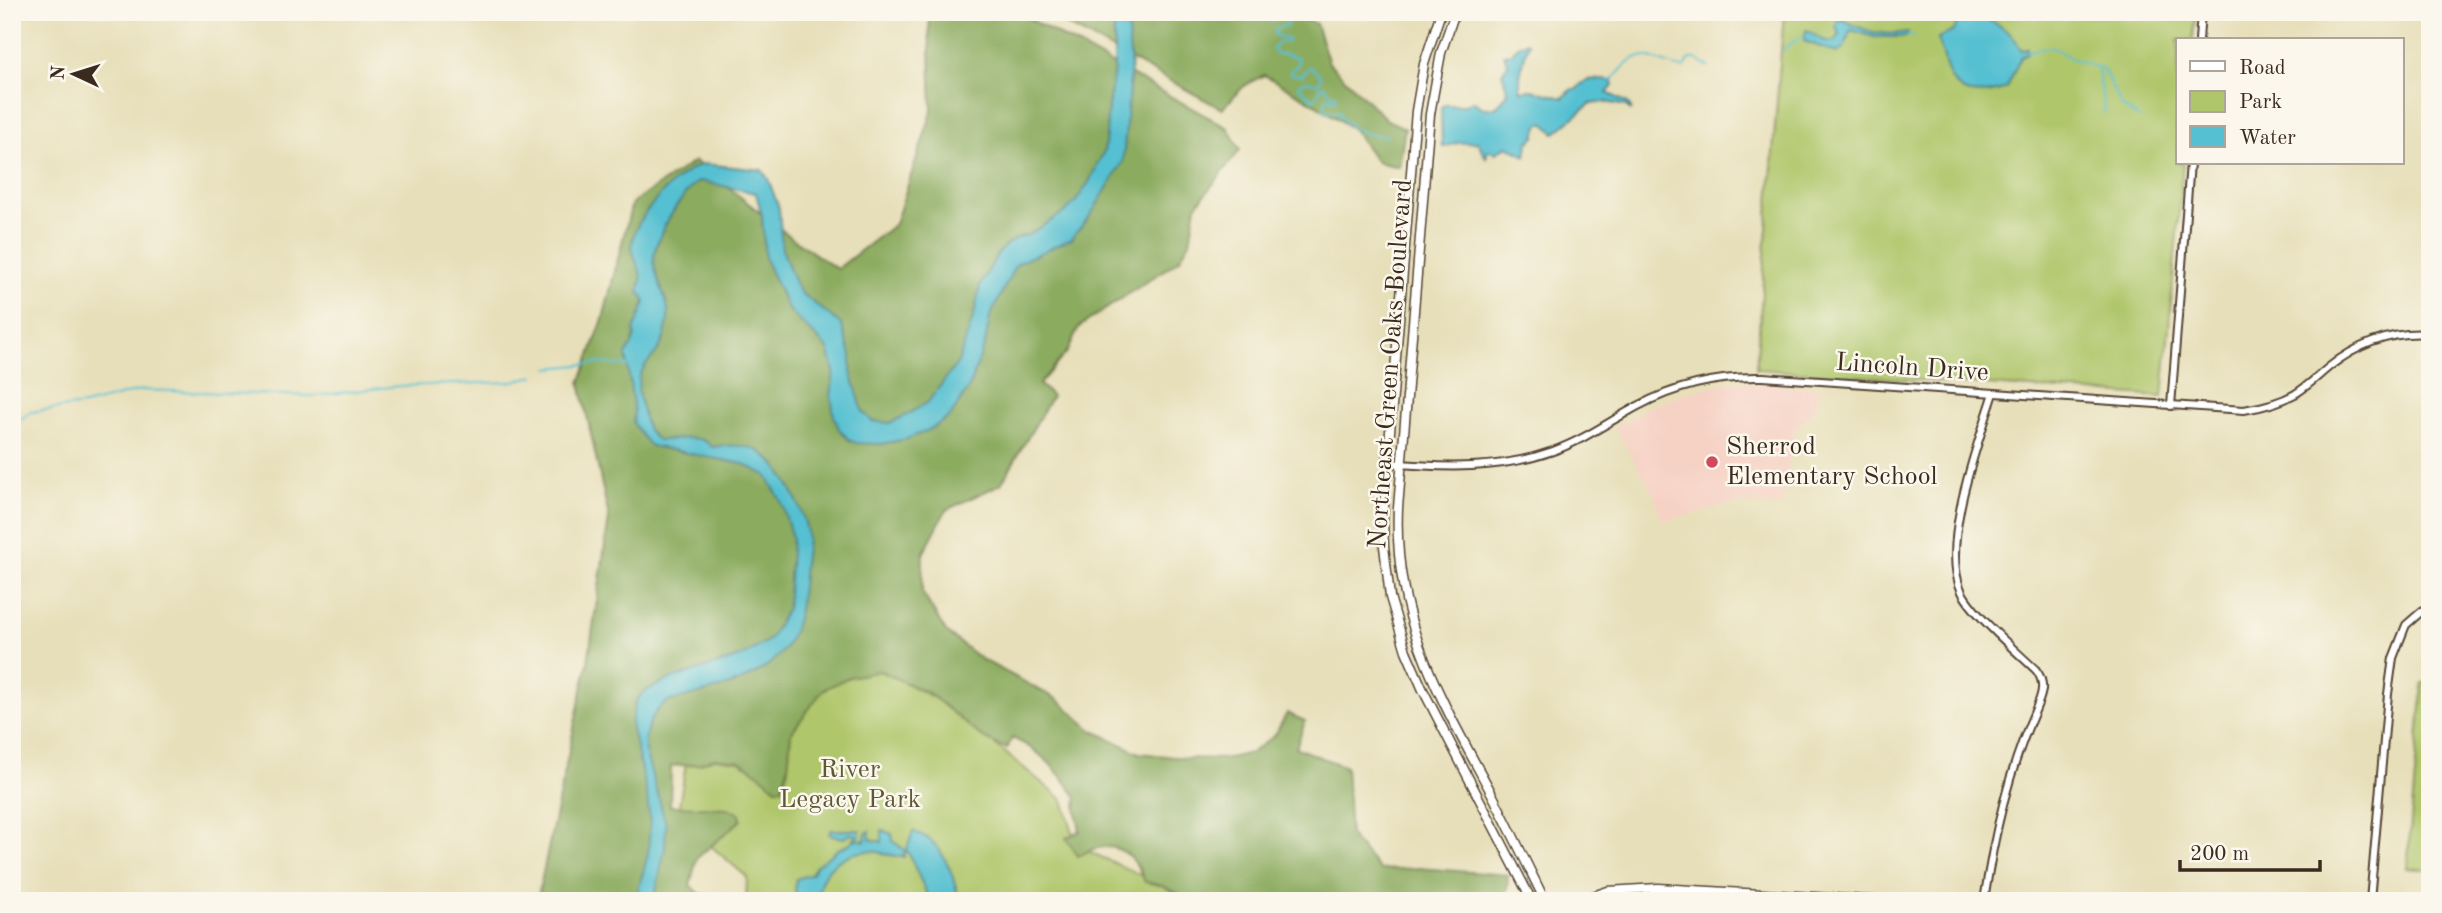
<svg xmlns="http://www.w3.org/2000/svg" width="2442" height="913" viewBox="0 0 2442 913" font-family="'Old Standard TT',serif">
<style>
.built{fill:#f6d2c5}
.green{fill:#afc66b;stroke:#757844;stroke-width:2}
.forest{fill:#8bab5f;stroke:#636a3e;stroke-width:2}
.water{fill:#55c0d1;stroke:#487578;stroke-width:2}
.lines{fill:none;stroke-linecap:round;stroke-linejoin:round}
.stream{stroke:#55c0d1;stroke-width:2}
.minor-casing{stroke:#554535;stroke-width:10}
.major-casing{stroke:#554535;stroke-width:11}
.minor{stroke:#fff;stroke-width:6}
.major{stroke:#fff;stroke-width:8}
.poi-dot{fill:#d1495b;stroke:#fbf7ec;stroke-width:2.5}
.labels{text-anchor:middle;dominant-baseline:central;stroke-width:5;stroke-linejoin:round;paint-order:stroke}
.street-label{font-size:26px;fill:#3b2a1e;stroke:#fbf7ec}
.poi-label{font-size:26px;fill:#3b2a1e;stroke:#fbf7ec;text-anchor:start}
.park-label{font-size:26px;fill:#5e5935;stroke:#fbf7ec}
</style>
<rect width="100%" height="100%" fill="#fbf7ec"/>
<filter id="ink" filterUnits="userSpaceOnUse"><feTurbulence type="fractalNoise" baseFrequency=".0143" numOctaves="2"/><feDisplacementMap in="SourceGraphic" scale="14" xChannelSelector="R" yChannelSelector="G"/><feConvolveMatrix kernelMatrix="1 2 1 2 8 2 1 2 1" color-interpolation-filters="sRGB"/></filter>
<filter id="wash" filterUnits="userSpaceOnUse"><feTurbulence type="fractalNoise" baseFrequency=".00686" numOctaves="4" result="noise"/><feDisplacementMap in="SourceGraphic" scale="28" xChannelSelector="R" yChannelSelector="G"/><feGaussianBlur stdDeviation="1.57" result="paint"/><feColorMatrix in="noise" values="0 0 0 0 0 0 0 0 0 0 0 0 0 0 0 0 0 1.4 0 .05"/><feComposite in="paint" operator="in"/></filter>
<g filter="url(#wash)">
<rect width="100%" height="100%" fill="#e7dfb9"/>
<path class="built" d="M1736,383H1767L1819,388L1817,406L1794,430L1782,506L1735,503L1662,522L1654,494L1614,427L1648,408L1682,394L1715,385Z"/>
<g class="green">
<path d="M1784,12H2196L2193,40H2178V163H2183L2163,397L1756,369Z"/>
<path d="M839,664L884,671L947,705L1063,800L1077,846L1197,901H746L747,877L677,817L693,723Z"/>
<path d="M2423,683H2430V870L2407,868Z"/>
</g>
<g class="forest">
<path d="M927,12H1017L1228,128L1240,150L1196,206L1190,242L1179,260L1079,327L1068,351L1039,384L1052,396L1001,484L946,510L923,554L922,592L946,632L981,659L1057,699L1092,730L1139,753L1184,758L1224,759L1251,753L1275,735L1287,713L1305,721L1296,748L1346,767L1350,836L1380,870L1419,868L1508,875L1507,890L1500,901H1192L1163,886L1145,882C1133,849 1110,837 1078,856L1066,838L1080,831L1076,808L1077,797C1057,771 1043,751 1012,738L1007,749L983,738L930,694L880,671L849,677L823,690L791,733L788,768L782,788H776L754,770L739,761L714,758L699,764L671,766L670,806L728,808L740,814L741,820L697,858L690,885L699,893L719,901H537L588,662L609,518L580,383L603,319L632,203L695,161L792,238L837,269L895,224L932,112L929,19Z"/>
<path d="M1043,12H1295L1316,24L1329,63L1387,120L1405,128L1399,167L1377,162L1353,129L1312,102L1264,75L1245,85L1222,109Z"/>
</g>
<g class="water">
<path d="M1118,12H1133L1129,20L1128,30L1131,67L1123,162L1090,216L1071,239L1018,263L1014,268L990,317L985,344L968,389L950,417L927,431L907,439L881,444L856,443L849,440L839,429L834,417L831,396L834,371L828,349L788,309L765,259L762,216L756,193L700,181C683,189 651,243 654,263C656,281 670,301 668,319C666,333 664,343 655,354C649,361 642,367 640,376C636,389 640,400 643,413C645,424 648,434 658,440C675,441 701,432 712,447C725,445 747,444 759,451C781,463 803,508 807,532C808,542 805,553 804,564C801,594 801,631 779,655C752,685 704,692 667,702C650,713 644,732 645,751L666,824L665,848L654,901H635L648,854L650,824L647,796L631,725L636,701L645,691L668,680L743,656L770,639L787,608L792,538L781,501L766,475L743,464L651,446C646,443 636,428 633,423L634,412L626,354L632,345L635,335L634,330L645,302L642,295L639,293C639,289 642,281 641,277C640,267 633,258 632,246C631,219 679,170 704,164L762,170L768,179L779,208L782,249L795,283L801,293L841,324L851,355V372L863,412L872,421L889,423L901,418L928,402L958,362L974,315L980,286L998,253L1006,245L1019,237L1028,235L1065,212L1076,201L1089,182L1104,151L1106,136L1108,107L1114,70V31Z"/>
<path d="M1968,13C1989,19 2012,28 2021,50L2027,48V53L2021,56L2007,88C1973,99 1953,97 1944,59C1943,51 1938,46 1938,38L1954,31L1959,16Z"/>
<path d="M1841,19C1867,31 1878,37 1908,32L1906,37H1874L1851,30L1844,48L1837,53L1804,41L1806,30L1823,40L1834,42L1840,35L1836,27L1838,20Z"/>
<path d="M1526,42L1529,44C1524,55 1517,81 1521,91L1532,90L1563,98L1572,89H1577C1587,75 1597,80 1612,81L1613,86L1607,93L1628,103L1632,111L1626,106L1606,102L1590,104L1555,133L1545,124H1540L1538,126L1535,137L1528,143L1526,156L1507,146L1496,153L1488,150L1486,158L1478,142L1457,143L1444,147L1442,146L1441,108L1444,105H1465L1473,101C1487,114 1499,109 1508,92L1502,73L1508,64L1504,54H1511L1519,45Z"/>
<path d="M831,830H860L859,839L865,841L866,833L870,831V839L882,842V830L892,834L893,841L906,851L913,831C918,834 925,836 929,839C945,851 957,882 958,901H930L908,852L904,853V857C892,857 882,852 871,851C847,851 821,867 819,892L825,899L810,898L813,901H798L795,889L796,879L811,874L816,866L838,849L848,845L854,839L856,840V835L851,834L843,838L829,834Z"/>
</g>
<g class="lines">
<g class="stream">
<path d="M1270,12L1271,22L1278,17L1287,22V26L1277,28L1274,35L1287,38L1288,42H1279L1273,48L1275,54H1284L1298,58V65L1290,71L1291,74L1302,75L1310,67L1319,74L1321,79L1318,84L1306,81L1298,85L1299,87L1313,99H1315L1321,87L1325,86L1330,93L1336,95V100L1326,98L1324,111L1340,112V117C1356,132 1365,135 1387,136"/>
<path d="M1906,35L1915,37"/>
<path d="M1783,50L1798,38H1803"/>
<path d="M2027,51L2053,47L2072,59L2103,69L2122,107L2140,118"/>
<path d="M2098,70L2105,113"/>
<path d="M1610,82C1617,75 1626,63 1635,58C1648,52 1669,68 1684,68L1690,59H1696L1709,67"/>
<path d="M549,368L598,363L628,366"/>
<path d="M12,425L31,412L84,405L142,390L312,396L399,386L509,382L534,376"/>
</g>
</g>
</g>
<g filter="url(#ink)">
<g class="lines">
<defs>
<g id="minor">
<path d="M2199,40L2201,12"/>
<path d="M2171,406L2190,163"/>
<path d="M1389,463C1444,468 1500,470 1553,451C1584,440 1610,421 1638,406C1677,385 1719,376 1763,377L2244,410C2262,407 2279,403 2295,394C2308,386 2318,376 2329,367C2358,344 2392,331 2430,334"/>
<path d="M1984,901C1994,835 2008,772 2035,711C2041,697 2047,684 2036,670C2017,652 1973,614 1962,592C1939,545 1979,441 1994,393"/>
<path d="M2370,901L2388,694L2393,658L2406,625L2430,604"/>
</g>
<g id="major">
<path d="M1441,12L1424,64L1416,111L1383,518L1384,546L1390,597L1406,651L1423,690L1532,901"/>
<path d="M1455,12L1441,53L1430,114L1398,508C1393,622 1441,699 1493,796C1511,831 1528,866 1545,901"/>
<path d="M1578,901L1608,891L1658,888L1886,901"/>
</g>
</defs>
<use href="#minor" class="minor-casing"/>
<use href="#major" class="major-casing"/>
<use href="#minor" class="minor"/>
<use href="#major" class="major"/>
</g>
</g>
<circle class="poi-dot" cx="1712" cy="462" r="7"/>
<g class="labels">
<g class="street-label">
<text transform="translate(1391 364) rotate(-86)">Northeast Green Oaks Boulevard</text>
<text transform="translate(1912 368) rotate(4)">Lincoln Drive</text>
</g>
<g class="poi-label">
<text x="1726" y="447">Sherrod<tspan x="1726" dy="30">Elementary School</tspan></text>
</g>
<g class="park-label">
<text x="850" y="770">River<tspan x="850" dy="30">Legacy Park</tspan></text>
</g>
</g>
<rect width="2442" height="913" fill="none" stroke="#fbf7ec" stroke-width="42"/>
<rect x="2176" y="38" width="228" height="126" fill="#fbf7ec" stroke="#aea59a" stroke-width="2"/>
<rect x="2190" y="61" width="35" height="10" fill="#ffffff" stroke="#aea59a" stroke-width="2"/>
<text x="2239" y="74" font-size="21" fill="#3b2a1e">Road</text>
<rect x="2190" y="91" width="35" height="21" fill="#afc66b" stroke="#aea59a" stroke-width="2"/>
<text x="2239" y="108" font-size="21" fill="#3b2a1e">Park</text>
<rect x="2190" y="126" width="35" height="21" fill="#55c0d1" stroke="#aea59a" stroke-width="2"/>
<text x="2239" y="144" font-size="21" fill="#3b2a1e">Water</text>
<g transform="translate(74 74) rotate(274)" stroke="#fbf7ec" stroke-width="5" paint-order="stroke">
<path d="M0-5L12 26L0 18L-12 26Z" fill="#3b2a1e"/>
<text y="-10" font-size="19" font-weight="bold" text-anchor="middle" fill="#3b2a1e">N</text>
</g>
<path d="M2180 860v10h140v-10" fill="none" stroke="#3b2a1e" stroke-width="3.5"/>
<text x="2190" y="860" font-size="21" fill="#3b2a1e" stroke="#fbf7ec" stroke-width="5" paint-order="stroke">200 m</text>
</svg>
